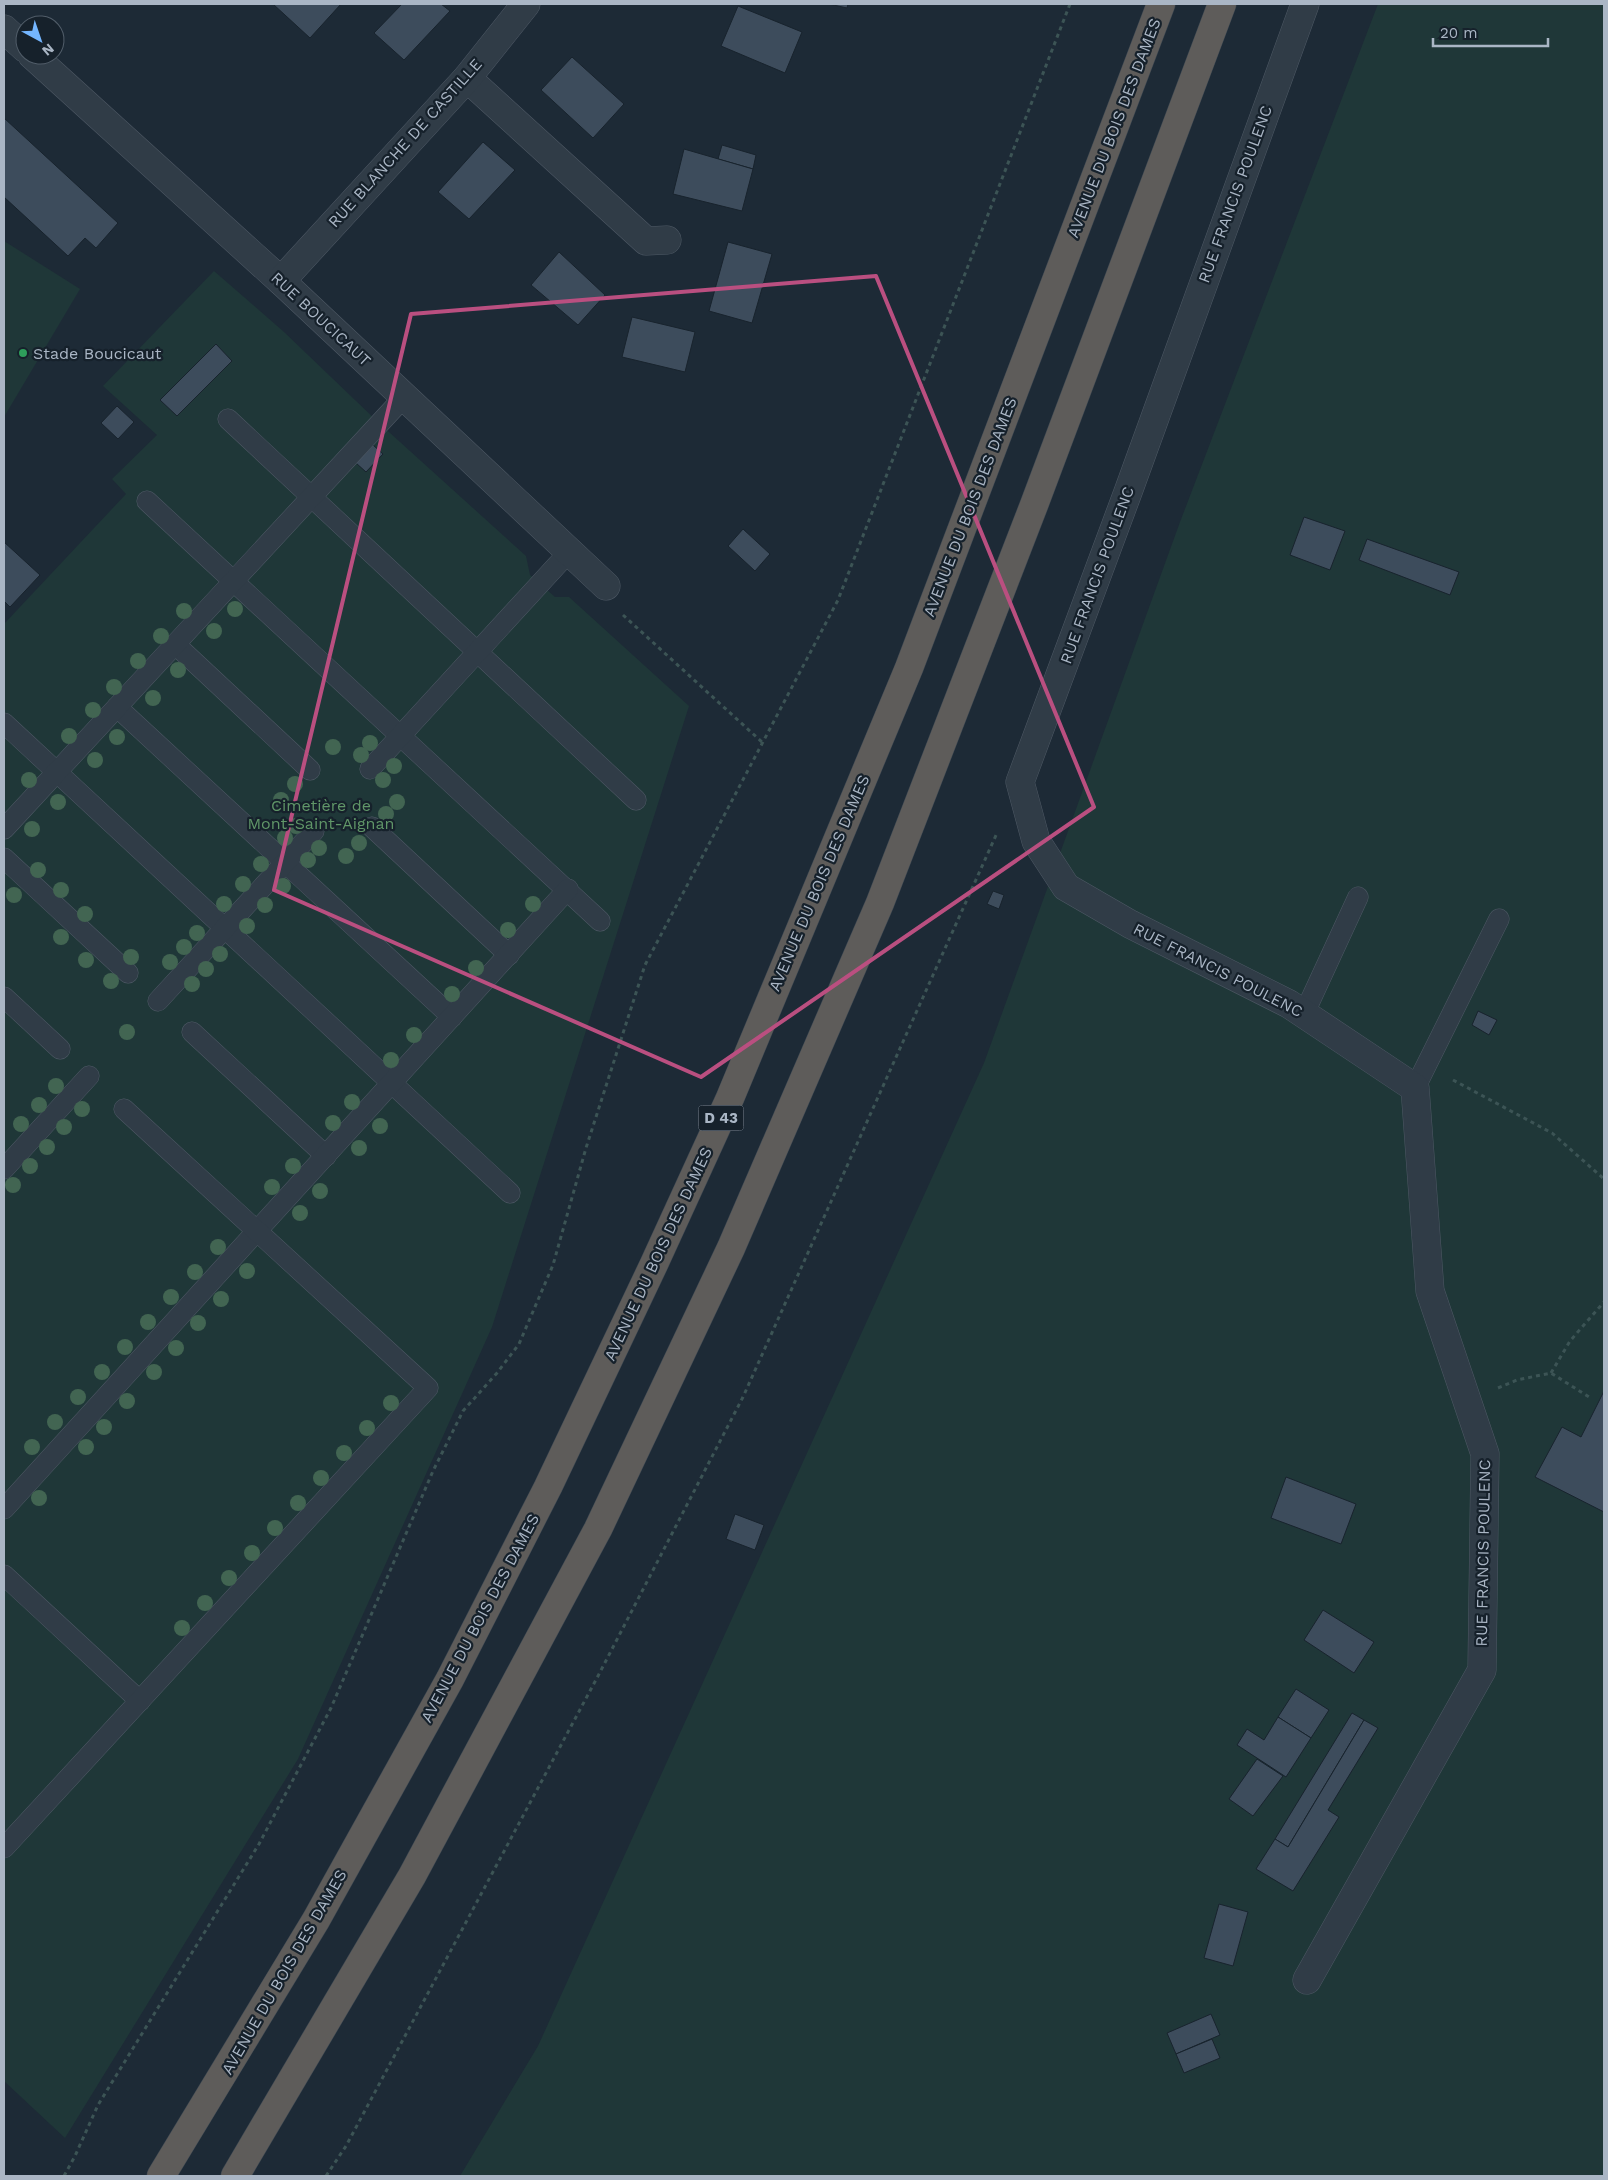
<svg xmlns="http://www.w3.org/2000/svg" width="1608" height="2180" viewBox="0 0 1608 2180" font-family="'Work Sans',sans-serif">
<style>
.green{fill:#1f3738}
.building{fill:#3d4c5c;stroke:#18232d}
.lines{fill:none;stroke-linecap:round;stroke-linejoin:round}
.service-casing{stroke:#4e5965;stroke-width:21}
.minor-casing{stroke:#4e5965;stroke-width:29}
.trunk-casing{stroke:#3b4651;stroke-width:29}
.path{stroke:#3c5455;stroke-width:3;stroke-dasharray:4 4;stroke-linecap:butt}
.service{stroke:#303c47;stroke-width:20}
.minor{stroke:#303c47;stroke-width:28}
.trunk{stroke:#5e5c5a;stroke-width:28}
.tree{fill:#426552}
.marked{fill:none;stroke:#ba4f80;stroke-width:4;stroke-linejoin:round}
.leisure-dot{fill:#2e9e5b;stroke:#16212b;stroke-width:2}
.labels{text-anchor:middle;dominant-baseline:central;stroke-width:4.5;stroke-linejoin:round;paint-order:stroke}
.shield{fill:#16212b;stroke:#7e8997;stroke-width:1}
.shield-label{font-size:15px;font-weight:bold;fill:#aab6c5}
.street-label{font-size:16px;fill:#aab6c5;stroke:#16212b}
.poi-label{font-size:16px;fill:#aab6c5;stroke:#16212b;text-anchor:start}
.park-label{font-size:16px;fill:#609668;stroke:#16212b}
</style>
<rect width="100%" height="100%" fill="#1d2a36"/>
<g class="green">
<path d="M1378,4H1604V2176H460L538,2046L984,1063L1180,522Z"/>
<path d="M4,241L80,289L4,417Z"/>
<path d="M214,271L284,332L379,423L526,556L530,575L555,597H569L689,706L492,1327L298,1759L65,2138L4,2081V624L126,494L112,479L157,435L103,386Z"/>
</g>
<g class="building">
<path d="M273,4H341L310,38Z"/>
<path d="M402,4H441L450,11L404,60L374,33Z"/>
<path d="M829,4H848L847,8Z"/>
<path d="M738,6L802,32L785,73L721,46Z"/>
<path d="M572,57L624,104L593,138L541,90Z"/>
<path d="M4,118L118,223L96,248L85,238L68,256L4,197Z"/>
<path d="M483,142L515,170L469,219L438,192Z"/>
<path d="M722,145L756,155L753,169L718,159Z"/>
<path d="M684,149L753,169L742,211L673,194Z"/>
<path d="M728,242L772,254L752,323L709,311Z"/>
<path d="M559,252L605,295L578,325L531,285Z"/>
<path d="M632,317L695,332L685,372L622,357Z"/>
<path d="M216,344L232,361L177,416L160,400Z"/>
<path d="M117,406L134,422L118,439L101,423Z"/>
<path d="M373,445L383,454L366,472L356,463Z"/>
<path d="M1304,517L1345,531L1330,570L1290,555Z"/>
<path d="M743,529L770,554L755,571L728,546Z"/>
<path d="M1367,539L1459,572L1450,595L1359,560Z"/>
<path d="M4,542L40,575L10,607L4,601Z"/>
<path d="M993,891L1004,895L999,909L987,904Z"/>
<path d="M1478,1011L1497,1020L1489,1035L1472,1025Z"/>
<path d="M1604,1391V1512L1535,1477L1562,1427L1581,1437Z"/>
<path d="M1286,1477L1356,1504L1341,1544L1271,1518Z"/>
<path d="M735,1514L764,1525L755,1550L726,1539Z"/>
<path d="M1323,1610L1374,1642L1354,1673L1304,1640Z"/>
<path d="M1296,1689L1329,1710L1311,1738L1278,1717Z"/>
<path d="M1352,1713L1364,1720L1288,1847L1275,1839Z"/>
<path d="M1278,1717L1311,1738L1286,1777L1237,1745L1247,1729L1264,1740Z"/>
<path d="M1364,1720L1378,1728L1328,1810L1339,1817L1293,1891L1256,1869L1275,1839L1288,1847Z"/>
<path d="M1257,1759L1283,1776L1253,1816L1229,1799Z"/>
<path d="M1219,1904L1248,1912L1233,1966L1204,1958Z"/>
<path d="M1211,2014L1220,2035L1176,2054L1167,2033Z"/>
<path d="M1212,2039L1220,2058L1184,2073L1176,2054Z"/>
</g>
<g class="lines">
<defs>
<g id="service">
<path d="M228,419L636,800"/>
<path d="M147,501L600,921"/>
<path d="M175,644L310,770"/>
<path d="M117,707L452,1017"/>
<path d="M4,723L510,1193"/>
<path d="M370,769L569,552"/>
<path d="M372,827L509,955"/>
<path d="M4,829L404,397"/>
<path d="M4,858L128,973"/>
<path d="M4,997L60,1049"/>
<path d="M158,1001L314,831"/>
<path d="M1304,1014L1358,897"/>
<path d="M192,1032L326,1156"/>
<path d="M1415,1088L1499,919"/>
<path d="M4,1169L89,1076"/>
<path d="M4,1509L568,889"/>
<path d="M4,1575L140,1701"/>
<path d="M4,1848L428,1388L124,1109"/>
</g>
<g id="minor">
<path d="M1305,4L1128,492L1020,782L1036,841L1066,887L1130,924L1289,1004L1415,1088L1430,1291L1485,1454L1482,1670L1307,1980"/>
<path d="M4,29L25,48"/>
<path d="M32,55L281,281L606,586"/>
<path d="M467,78L646,241L667,240"/>
<path d="M281,281L467,78L526,4"/>
</g>
<g id="trunk">
<path d="M161,2176L316,1920L450,1679L548,1487L654,1264L730,1098L909,668L1161,4"/>
<path d="M235,2176L412,1876L598,1529L731,1248L880,903L1034,505L1222,4"/>
</g>
</defs>
<use href="#service" class="service-casing"/>
<use href="#minor" class="minor-casing"/>
<use href="#trunk" class="trunk-casing"/>
<g class="path">
<path d="M623,615L763,743"/>
<path d="M1453,1080L1552,1133L1604,1179"/>
<path d="M1551,1373L1570,1341L1604,1302"/>
<path d="M1498,1388L1517,1380L1551,1373L1589,1397"/>
<path d="M64,2176L75,2156L98,2105L259,1844L331,1708L433,1471L463,1411L497,1373L519,1344L553,1265L586,1148L645,965L838,600L1070,4"/>
<path d="M326,2176L346,2146L598,1676L743,1397L997,833"/>
</g>
<use href="#service" class="service"/>
<use href="#minor" class="minor"/>
<use href="#trunk" class="trunk"/>
</g>
<g class="tree">
<circle cx="235" cy="609" r="8"/>
<circle cx="184" cy="611" r="8"/>
<circle cx="214" cy="631" r="8"/>
<circle cx="161" cy="636" r="8"/>
<circle cx="138" cy="661" r="8"/>
<circle cx="178" cy="670" r="8"/>
<circle cx="114" cy="687" r="8"/>
<circle cx="153" cy="698" r="8"/>
<circle cx="93" cy="710" r="8"/>
<circle cx="69" cy="736" r="8"/>
<circle cx="117" cy="737" r="8"/>
<circle cx="370" cy="743" r="8"/>
<circle cx="333" cy="747" r="8"/>
<circle cx="361" cy="755" r="8"/>
<circle cx="95" cy="760" r="8"/>
<circle cx="394" cy="766" r="8"/>
<circle cx="29" cy="780" r="8"/>
<circle cx="383" cy="780" r="8"/>
<circle cx="295" cy="784" r="8"/>
<circle cx="281" cy="800" r="8"/>
<circle cx="58" cy="802" r="8"/>
<circle cx="397" cy="802" r="8"/>
<circle cx="386" cy="814" r="8"/>
<circle cx="296" cy="826" r="8"/>
<circle cx="32" cy="829" r="8"/>
<circle cx="285" cy="838" r="8"/>
<circle cx="359" cy="843" r="8"/>
<circle cx="319" cy="848" r="8"/>
<circle cx="346" cy="856" r="8"/>
<circle cx="308" cy="860" r="8"/>
<circle cx="261" cy="864" r="8"/>
<circle cx="38" cy="870" r="8"/>
<circle cx="243" cy="884" r="8"/>
<circle cx="283" cy="886" r="8"/>
<circle cx="61" cy="890" r="8"/>
<circle cx="14" cy="895" r="8"/>
<circle cx="224" cy="904" r="8"/>
<circle cx="533" cy="904" r="8"/>
<circle cx="265" cy="905" r="8"/>
<circle cx="85" cy="914" r="8"/>
<circle cx="247" cy="926" r="8"/>
<circle cx="508" cy="930" r="8"/>
<circle cx="197" cy="933" r="8"/>
<circle cx="61" cy="937" r="8"/>
<circle cx="184" cy="947" r="8"/>
<circle cx="220" cy="954" r="8"/>
<circle cx="131" cy="957" r="8"/>
<circle cx="86" cy="960" r="8"/>
<circle cx="170" cy="962" r="8"/>
<circle cx="476" cy="968" r="8"/>
<circle cx="206" cy="969" r="8"/>
<circle cx="111" cy="981" r="8"/>
<circle cx="192" cy="984" r="8"/>
<circle cx="452" cy="994" r="8"/>
<circle cx="127" cy="1032" r="8"/>
<circle cx="414" cy="1035" r="8"/>
<circle cx="391" cy="1060" r="8"/>
<circle cx="56" cy="1086" r="8"/>
<circle cx="352" cy="1102" r="8"/>
<circle cx="39" cy="1105" r="8"/>
<circle cx="82" cy="1109" r="8"/>
<circle cx="333" cy="1123" r="8"/>
<circle cx="21" cy="1124" r="8"/>
<circle cx="380" cy="1126" r="8"/>
<circle cx="64" cy="1127" r="8"/>
<circle cx="47" cy="1147" r="8"/>
<circle cx="359" cy="1148" r="8"/>
<circle cx="30" cy="1166" r="8"/>
<circle cx="293" cy="1166" r="8"/>
<circle cx="13" cy="1185" r="8"/>
<circle cx="272" cy="1187" r="8"/>
<circle cx="320" cy="1191" r="8"/>
<circle cx="300" cy="1213" r="8"/>
<circle cx="218" cy="1247" r="8"/>
<circle cx="247" cy="1271" r="8"/>
<circle cx="195" cy="1272" r="8"/>
<circle cx="171" cy="1297" r="8"/>
<circle cx="221" cy="1299" r="8"/>
<circle cx="148" cy="1322" r="8"/>
<circle cx="198" cy="1323" r="8"/>
<circle cx="125" cy="1347" r="8"/>
<circle cx="176" cy="1348" r="8"/>
<circle cx="102" cy="1372" r="8"/>
<circle cx="154" cy="1372" r="8"/>
<circle cx="78" cy="1397" r="8"/>
<circle cx="127" cy="1401" r="8"/>
<circle cx="391" cy="1403" r="8"/>
<circle cx="55" cy="1422" r="8"/>
<circle cx="104" cy="1427" r="8"/>
<circle cx="367" cy="1428" r="8"/>
<circle cx="32" cy="1447" r="8"/>
<circle cx="86" cy="1447" r="8"/>
<circle cx="344" cy="1453" r="8"/>
<circle cx="321" cy="1478" r="8"/>
<circle cx="39" cy="1498" r="8"/>
<circle cx="298" cy="1503" r="8"/>
<circle cx="275" cy="1528" r="8"/>
<circle cx="252" cy="1553" r="8"/>
<circle cx="229" cy="1578" r="8"/>
<circle cx="205" cy="1603" r="8"/>
<circle cx="182" cy="1628" r="8"/>
</g>
<path class="marked" d="M876,276L1094,807L701,1077L274,890L411,314Z"/>
<circle class="leisure-dot" cx="23" cy="353" r="5"/>
<g class="labels">
<rect class="shield" x="698.5" y="1105.5" width="45" height="25" rx="4"/>
<g class="shield-label">
<text x="721" y="1118">D 43</text>
</g>
<g class="street-label">
<text transform="translate(1114 128) rotate(-69)">AVENUE DU BOIS DES DAMES</text>
<text transform="translate(405 143) rotate(-48)">RUE BLANCHE DE CASTILLE</text>
<text transform="translate(1235 194) rotate(-70)">RUE FRANCIS POULENC</text>
<text transform="translate(321 319) rotate(43)">RUE BOUCICAUT</text>
<text transform="translate(970 507) rotate(-69)">AVENUE DU BOIS DES DAMES</text>
<text transform="translate(1097 575) rotate(-70)">RUE FRANCIS POULENC</text>
<text transform="translate(819 883) rotate(-67)">AVENUE DU BOIS DES DAMES</text>
<text transform="translate(1218 970) rotate(27)">RUE FRANCIS POULENC</text>
<text transform="translate(658 1254) rotate(-65)">AVENUE DU BOIS DES DAMES</text>
<text transform="translate(1483 1553) rotate(-89)">RUE FRANCIS POULENC</text>
<text transform="translate(480 1618) rotate(-62)">AVENUE DU BOIS DES DAMES</text>
<text transform="translate(284 1972) rotate(-60)">AVENUE DU BOIS DES DAMES</text>
</g>
<g class="poi-label">
<text x="33" y="353">Stade Boucicaut</text>
</g>
<g class="park-label">
<text x="321" y="805">Cimetière de<tspan x="321" dy="18">Mont-Saint-Aignan</tspan></text>
</g>
</g>
<rect width="1608" height="2180" fill="none" stroke="#aab6c5" stroke-width="10"/>
<g transform="translate(40 40) rotate(140)"><circle r="24" fill="#16212b" stroke="#515d69"/>
<path d="M0-4L9 19L0 12L-9 19Z" fill="#74b6ff"/>
<text y="-8" font-size="14" font-weight="bold" text-anchor="middle" fill="#aab6c5">N</text>
</g>
<path d="M1433 38v8h115v-8" fill="none" stroke="#aab6c5" stroke-width="2.5"/>
<text x="1440" y="38" font-size="15" fill="#aab6c5" stroke="#16212b" stroke-width="4" paint-order="stroke">20 m</text>
</svg>
